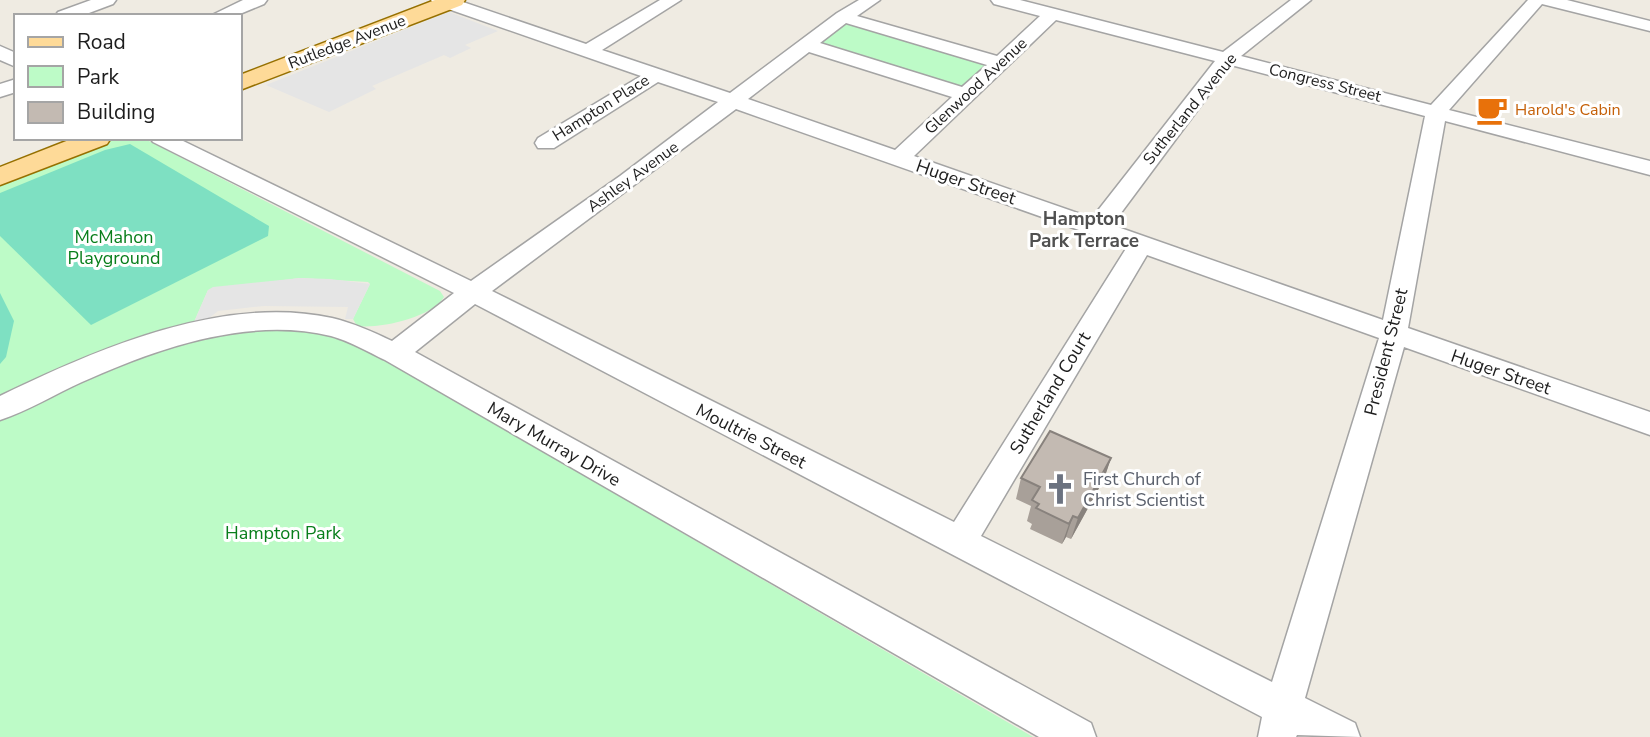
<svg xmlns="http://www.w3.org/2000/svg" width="1650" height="737" viewBox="0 0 1650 737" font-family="'Nunito Sans',sans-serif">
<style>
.park{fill:#bdfbc7}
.pitch{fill:#7ee0c2}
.parking{fill:#e5e5e5}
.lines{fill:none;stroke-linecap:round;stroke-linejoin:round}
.minor-casing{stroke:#a4a4a4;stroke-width:3}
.major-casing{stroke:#967000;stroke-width:3}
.minor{fill:#fff;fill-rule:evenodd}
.major{fill:#feda98;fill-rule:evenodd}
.wall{fill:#a8a099}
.shaded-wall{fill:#88827d}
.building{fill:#c3bab2;stroke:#88827d;stroke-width:2}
.labels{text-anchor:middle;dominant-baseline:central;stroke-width:6;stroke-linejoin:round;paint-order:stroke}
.far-street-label{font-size:16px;fill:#1d1d1d;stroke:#fff}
.far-food-label{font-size:16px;fill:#c56008;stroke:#fff;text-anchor:start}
.street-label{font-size:18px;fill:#1d1d1d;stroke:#fff}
.park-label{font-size:18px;fill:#087e1b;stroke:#fff}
.worship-label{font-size:18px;fill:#5b616d;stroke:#fff;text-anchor:start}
.neighbourhood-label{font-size:19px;font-weight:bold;fill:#505050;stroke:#fff}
</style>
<rect width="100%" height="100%" fill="#efebe2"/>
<g class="park">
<path d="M845,20L994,63L963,92L813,45Z"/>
<path d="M118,138H143L440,291L444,297C431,318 379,329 357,326L353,319L370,284L368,282L300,278L208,290L194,322L0,403V184Z"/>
<path d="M285,328C323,332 355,342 389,357L684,534L1033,737H0V416L152,349L247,330Z"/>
</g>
<g class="pitch">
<path d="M130,144L269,226L268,236L91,325L0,236V193L105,150Z"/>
<path d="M0,293L14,321L6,357L0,364Z"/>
</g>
<g class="parking">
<path d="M449,12L498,31L465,45L471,48L450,58L444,55L372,86L376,89L329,112L266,85Z"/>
<path d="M300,278L330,279L370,284L353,319H345L348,307L264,306L218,311L208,319L194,322L208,290L213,287Z"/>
</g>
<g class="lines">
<defs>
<g id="minor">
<path d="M91,0H116L113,4L81,16H55L58,12Z"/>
<path d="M243,0H267L264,4L235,16H210Z"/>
<path d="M431,0H457L586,44L660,0H681L602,50L730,93L837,13L859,0H880L857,16L997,56L1040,16L994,4L991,0H1020L1223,52L1291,0H1311L1241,56L1431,105L1528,0H1567L1650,21V31L1542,4L1449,110L1650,161V175L1445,121L1408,328L1650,412V435L1404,347L1305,698L1355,723L1360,737L1297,735L1296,737H1258L1262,717L475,304L415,352L1091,723L1096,737H1039L385,360C368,352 350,341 331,336C249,316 157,348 82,382C55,394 28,411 0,420V396C97,349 223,294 332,318C353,323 373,332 392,341L454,293L153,142L150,138H177L471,281L620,176L718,102L658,82L554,148H538L535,143L538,138L641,76L434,4ZM1056,20L1215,61L1092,218L914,156ZM846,23L987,65L962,87L820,43ZM809,52L952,97L895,150L748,99ZM1231,65L1425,116L1383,320L1112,225ZM736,109L1127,247L954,522L492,291ZM1147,255L1379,338L1272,682L981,536Z"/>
<path d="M0,46L16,53V67L0,60Z"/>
<path d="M16,79V92L0,97V84Z"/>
</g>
<g id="major">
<path d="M435,0H465L462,5L240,90V75Z"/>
<path d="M74,138H111L107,144L0,185V167Z"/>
</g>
</defs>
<use href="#minor" class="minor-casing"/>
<use href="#major" class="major-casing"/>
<use href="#minor" class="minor"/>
<use href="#major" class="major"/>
</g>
<path class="wall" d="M1111,458L1104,479L1071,539L1066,537L1062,544L1030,529L1032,524L1027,521L1031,506L1016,499L1021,478Z"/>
<g class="shaded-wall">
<path d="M1111,458L1104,479L1071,539L1078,518Z"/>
<path d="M1073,516L1066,537L1062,544L1069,524Z"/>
</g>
<path class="building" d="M1050,431L1111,458L1078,518L1073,516L1069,524L1036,508L1039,504L1032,500L1040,487L1021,478Z"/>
<defs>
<symbol id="cafe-bare" viewBox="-9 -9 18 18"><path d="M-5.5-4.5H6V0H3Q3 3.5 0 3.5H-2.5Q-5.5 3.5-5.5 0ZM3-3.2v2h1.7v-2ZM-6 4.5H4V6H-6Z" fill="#e8710a" stroke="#fff" stroke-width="2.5" paint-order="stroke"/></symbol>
<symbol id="church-bare" viewBox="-9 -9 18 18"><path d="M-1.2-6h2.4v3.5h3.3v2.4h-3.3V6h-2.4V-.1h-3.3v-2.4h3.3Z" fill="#6b7280" stroke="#fff" stroke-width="2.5" paint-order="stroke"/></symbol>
</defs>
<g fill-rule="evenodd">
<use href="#cafe-bare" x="1470" y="88" width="44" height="44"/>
<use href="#church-bare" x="1038" y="467" width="44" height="44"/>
</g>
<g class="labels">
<g class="far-street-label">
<text transform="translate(347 42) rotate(-21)">Rutledge Avenue</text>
<text transform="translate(1325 83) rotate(14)">Congress Street</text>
<text transform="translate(976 86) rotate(-43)">Glenwood Avenue</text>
<text transform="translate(601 108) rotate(-32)">Hampton Place</text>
<text transform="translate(1190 109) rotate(-51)">Sutherland Avenue</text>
<text transform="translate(633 177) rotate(-36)">Ashley Avenue</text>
</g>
<g class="far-food-label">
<text x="1515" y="110">Harold's Cabin</text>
</g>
<g class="street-label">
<text transform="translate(966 182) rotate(19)">Huger Street</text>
<text transform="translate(1386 352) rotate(-76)">President Street</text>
<text transform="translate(1501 372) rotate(19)">Huger Street</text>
<text transform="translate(1050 393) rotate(-59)">Sutherland Court</text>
<text transform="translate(751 436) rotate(27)">Moultrie Street</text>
<text transform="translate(554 444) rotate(30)">Mary Murray Drive</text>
</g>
<g class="park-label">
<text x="114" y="237">McMahon<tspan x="114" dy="21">Playground</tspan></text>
<text x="283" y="533">Hampton Park</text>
</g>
<g class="worship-label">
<text x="1083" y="479">First Church of<tspan x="1083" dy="21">Christ Scientist</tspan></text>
</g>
<g class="neighbourhood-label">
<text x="1084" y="219">Hampton<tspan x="1084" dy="22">Park Terrace</tspan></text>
</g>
</g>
<rect x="14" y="14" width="228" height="126" fill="#ffffff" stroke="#a5a5a5" stroke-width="2"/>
<rect x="28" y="37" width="35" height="10" fill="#feda98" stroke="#a5a5a5" stroke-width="2"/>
<text x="77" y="49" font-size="21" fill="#1d1d1d">Road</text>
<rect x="28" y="66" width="35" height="21" fill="#bdfbc7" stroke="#a5a5a5" stroke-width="2"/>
<text x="77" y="84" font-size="21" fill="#1d1d1d">Park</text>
<rect x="28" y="102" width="35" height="21" fill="#c3bab2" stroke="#a5a5a5" stroke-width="2"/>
<text x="77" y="119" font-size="21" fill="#1d1d1d">Building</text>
</svg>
